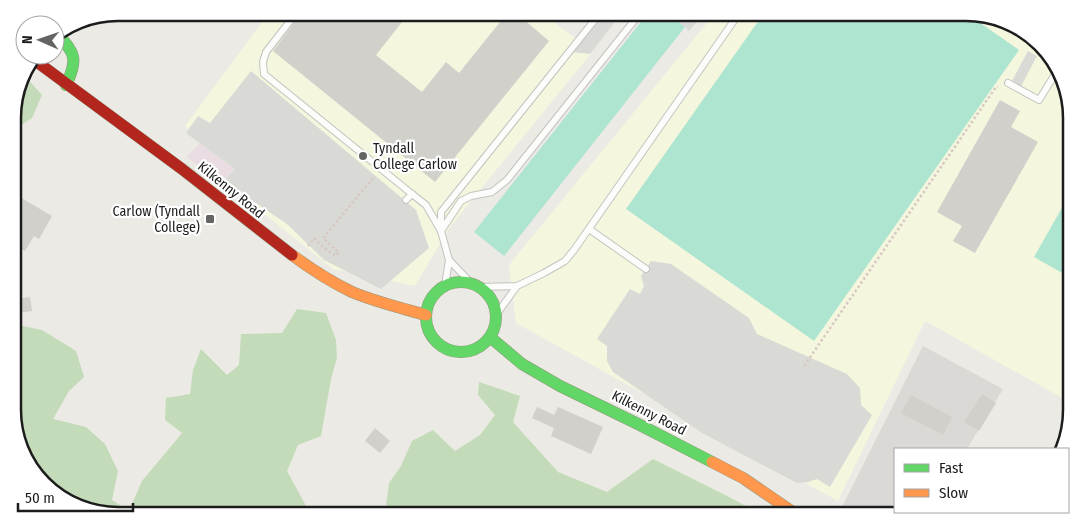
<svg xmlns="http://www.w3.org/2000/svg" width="1084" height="528" viewBox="0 0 1084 528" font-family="'Fira Sans Condensed',sans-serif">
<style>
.residential{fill:#dad9d6}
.industrial{fill:#e9dde3}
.education{fill:#f5f6de}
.forest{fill:#c3dbb8}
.pitch{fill:#aee5d0}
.parking{fill:#d9d9d6}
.building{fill:#d1d0cb}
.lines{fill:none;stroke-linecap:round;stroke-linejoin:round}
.lane-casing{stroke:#c3c3c0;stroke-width:8}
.fast-casing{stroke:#92957c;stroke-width:12}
.slow-casing{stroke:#92957c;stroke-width:12}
.jam-casing{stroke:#92957c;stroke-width:12}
.path{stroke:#d7c8c3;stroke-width:2.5;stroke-dasharray:2.5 2.5;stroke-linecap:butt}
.lane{stroke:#fcfcfb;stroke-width:6}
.fast{stroke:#63d668;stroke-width:11}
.slow{stroke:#ff974d;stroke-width:11}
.jam{stroke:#b3261e;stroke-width:11}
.poi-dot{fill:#646462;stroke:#fff;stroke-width:2}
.labels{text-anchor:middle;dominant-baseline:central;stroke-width:4.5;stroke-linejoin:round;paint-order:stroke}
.poi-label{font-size:14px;fill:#1c1c1c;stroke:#fff;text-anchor:start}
.street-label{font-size:14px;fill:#1c1c1c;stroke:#fff}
.rim{fill:none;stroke:#1c1c1c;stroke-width:2.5}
</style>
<rect width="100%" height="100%" fill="#ebeae4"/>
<path class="residential" d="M923,346L1003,389L967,449H895V512H928L926,515H838Z"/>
<path class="industrial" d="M200,143L235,169L223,181L220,182L187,157Z"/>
<g class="education">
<path d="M966,12L1012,23L1050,54L1071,105V403L925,321L838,501L516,323L509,265L715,13Z"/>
<path d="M269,13H541L593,51L450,227L415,286L333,269L223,181L235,169L200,143L185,126Z"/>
</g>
<g class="forest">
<path d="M23,74L42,95L32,118L13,130V111Z"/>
<path d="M297,309L326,313L336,340L337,358L331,379L321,436L298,445L287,471L311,515H118L72,505L34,474L13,424V324L42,330L76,351L84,377L69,391L53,419L86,427L105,444L118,471L112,500L129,511L142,481L182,433L165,420L166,398L190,394L193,370L201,349L227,375L239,365L241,334L282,333Z"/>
<path d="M479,382L520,396L513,422L558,472L607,492L653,459L729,497L763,515H399L386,505L389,483L401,466L412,441L433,430L455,451L480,435L495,415L478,395Z"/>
</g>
<g class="pitch">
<path d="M648,13H667L685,27L504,256L474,232Z"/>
<path d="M764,13H966L1019,50L814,341L626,209Z"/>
<path d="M1071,192V278L1034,257Z"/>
</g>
<g class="parking">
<path d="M606,13H622L590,54L573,52Z"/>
<path d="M667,13H704L689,31L685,27Z"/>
<path d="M1028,51L1037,56L1020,88L1011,83Z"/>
<path d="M251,71L416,210L429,248L381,289L324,260L287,224L223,181L235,169L186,133L198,116L210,123Z"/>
<path d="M651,261L671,264L749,318L757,334L847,374L860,388L861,405L872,415L830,487L817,479L808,482L797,483L702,433L613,372L607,361V346L597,339L630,289L640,294L644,286L641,276Z"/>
</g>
<g class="building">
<path d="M302,12H317L327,21L334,12H410L376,55L422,92L446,62L459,73L508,12H515L549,41L435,182L273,51Z"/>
<path d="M1000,100L1020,111L1011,127L1038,142L975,253L953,241L962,226L937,212Z"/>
<path d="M13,193L52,216L39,239L34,236L25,251L13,244L19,234L13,231Z"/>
<path d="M30,297L32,311L17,313L15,299Z"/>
<path d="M982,394L996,403L979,431L964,422Z"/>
<path d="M911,395L952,417L943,435L901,413Z"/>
<path d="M537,407L554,415L558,407L603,427L591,454L551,436L554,428L532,418Z"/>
<path d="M375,428L390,441L380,453L365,441Z"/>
</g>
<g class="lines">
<defs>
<g id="lane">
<path d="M297,12L266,52L263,62L264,74L412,194"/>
<path d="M1008,83L1039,100L1057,71"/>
<path d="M406,200L412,194L426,205L441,231L449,260L445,286"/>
<path d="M589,229L646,269"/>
<path d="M441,230V212L601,12"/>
<path d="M441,231L461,201L471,196L492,192L507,180L641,12"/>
<path d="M449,260L472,284"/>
<path d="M478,287L517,286L544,273L565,261L574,250L740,12"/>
<path d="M496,315L517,286"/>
</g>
<g id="fast">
<path d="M57,34C76,53 78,60 66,85"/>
<circle cx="461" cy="317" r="35"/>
<path d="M490,337L522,364L560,386L640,425L712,462"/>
</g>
<g id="slow">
<path d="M292,255C311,269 331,282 352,292C376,302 401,308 426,315"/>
<path d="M712,462L743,478L797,515"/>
</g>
<path id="jam" d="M33,59L182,169L292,255"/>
</defs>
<use href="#lane" class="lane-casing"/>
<use href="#fast" class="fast-casing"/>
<use href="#slow" class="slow-casing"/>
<use href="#jam" class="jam-casing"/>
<g class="path">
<path d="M308,246L314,238L324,248L336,256L339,253L323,238L374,177"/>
<path d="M804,366L996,87H998"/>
</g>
<use href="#lane" class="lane"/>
<use href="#fast" class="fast"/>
<use href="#slow" class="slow"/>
<use href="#jam" class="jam"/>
</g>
<g class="poi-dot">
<circle cx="363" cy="156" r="5"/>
<rect x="205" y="214" width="10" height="10" rx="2.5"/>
</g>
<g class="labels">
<g class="poi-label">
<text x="373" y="148">Tyndall<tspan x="373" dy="16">College Carlow</tspan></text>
<text x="200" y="211" text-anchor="end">Carlow (Tyndall<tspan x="200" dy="16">College)</tspan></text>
</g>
<g class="street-label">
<text transform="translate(231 190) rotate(39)">Kilkenny Road</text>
<text transform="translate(649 413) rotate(27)">Kilkenny Road</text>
</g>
</g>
<path d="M0 0H1084V528H0ZM118 21H966A97 97 0 0 1 1063 118V410A97 97 0 0 1 966 507H118A97 97 0 0 1 21 410V118A97 97 0 0 1 118 21Z" fill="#fff" fill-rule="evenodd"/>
<path class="rim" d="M118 21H966A97 97 0 0 1 1063 118V410A97 97 0 0 1 966 507H118A97 97 0 0 1 21 410V118A97 97 0 0 1 118 21Z"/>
<rect x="894" y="448" width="175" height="65" fill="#ffffff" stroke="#a4a4a4"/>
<rect x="904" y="464" width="25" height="8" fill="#63d668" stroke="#a4a4a4"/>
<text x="939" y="473" font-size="15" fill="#1c1c1c">Fast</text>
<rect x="904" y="489" width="25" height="8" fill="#ff974d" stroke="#a4a4a4"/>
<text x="939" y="498" font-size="15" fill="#1c1c1c">Slow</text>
<g transform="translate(40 40) rotate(272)"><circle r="24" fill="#ffffff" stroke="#a4a4a4"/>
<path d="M0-4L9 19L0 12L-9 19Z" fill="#646462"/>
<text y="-8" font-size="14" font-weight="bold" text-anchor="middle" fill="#1c1c1c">N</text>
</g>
<path d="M18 503v8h115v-8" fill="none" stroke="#1c1c1c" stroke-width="2.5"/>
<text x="25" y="503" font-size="15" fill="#1c1c1c" stroke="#ffffff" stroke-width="4" paint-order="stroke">50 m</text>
</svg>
